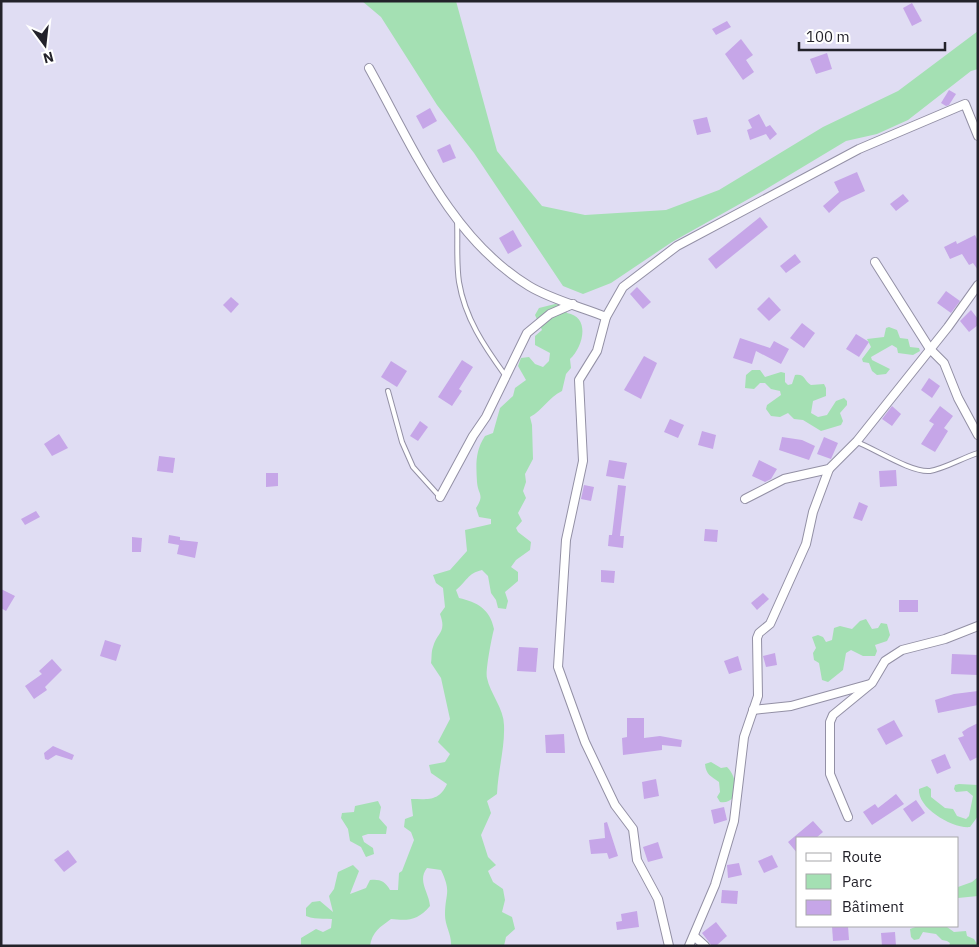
<svg xmlns="http://www.w3.org/2000/svg" width="979" height="947" viewBox="0 0 979 947" font-family="'IBM Plex Sans',sans-serif">
<style>
.green{fill:#a4e0b3}
.building{fill:#c6a6e8}
.lines{fill:none;stroke-linecap:round;stroke-linejoin:round}
.service-casing{stroke:#9390a5;stroke-width:6}
.minor-casing{stroke:#9390a5;stroke-width:10}
.service{stroke:#fff;stroke-width:4}
.minor{stroke:#fff;stroke-width:8}
</style>
<rect width="100%" height="100%" fill="#e0ddf3"/>
<g class="green">
<path d="M362,1H456L497,151L542,206L585,215L666,210L719,190L823,127L898,91L978,31V69L971,71L908,120L877,134L846,141L761,192L672,242L611,283L583,294L563,286L474,153L437,105L381,17Z"/>
<path d="M555,304L563,305L567,313C591,317 583,347 570,359L571,368L566,374L562,391C548,398 543,410 530,417L532,425L533,459L525,474L526,482L523,491L526,498L518,513L522,521L516,528L518,532L531,542L530,550L516,560L511,567L518,572V581L505,592L508,601L506,609L498,608L496,600L491,593L488,576L482,570C468,573 466,582 456,590L459,598C477,602 490,609 494,629C492,636 485,672 487,678C490,693 504,709 504,725C505,748 498,770 497,794L487,801L491,813L481,835L488,857L496,865L488,871L493,882L503,889L505,900L502,912L512,917L515,929L506,937L504,946H451C452,935 445,926 445,915C445,893 452,893 441,870L427,868C417,881 429,892 430,906C418,920 409,921 391,919C380,927 372,932 370,946H301V938L316,929L323,932L331,928L332,919C322,918 315,920 306,916V908L312,902L320,901L333,912L329,896L334,889L338,872L353,865L359,871L350,894L366,888L370,880C380,879 385,881 390,890H398L399,873L402,871L414,840L411,832L404,827L405,819L413,816L411,799C427,799 439,802 447,784L431,773L429,765L445,762L450,754L438,742L450,719L441,678L431,663C432,658 431,652 433,647C437,632 447,633 440,614L445,607L443,588L436,583L433,575L450,570L467,551L465,530L491,524V519L479,517L476,508C485,494 478,495 477,482C476,465 475,451 485,436L493,433L500,408L513,396L515,388L526,380L518,366L521,358L529,357L535,364L543,367L549,361L550,353L535,345V336L542,330L535,315L539,308Z"/>
<path d="M889,327L897,330L900,338L908,339L910,347L919,348L920,351L913,355L898,353L897,348L892,345L871,357L872,360L890,369L886,374L877,375L872,371L869,363L863,362L862,359L871,347L867,339L884,337L886,328Z"/>
<path d="M752,370H760L765,377L781,372L785,373V382L788,385L792,384L795,375C805,373 804,381 811,385L824,384L826,388V396L813,401L811,413L818,417L827,415L836,401L844,398L847,401V405L840,413L843,421L841,425L821,431L803,420L794,419L788,413L780,417L771,416L766,409L767,405L781,395L780,391L771,389L765,383H760L754,389L745,388L746,375Z"/>
<path d="M866,619L872,629L878,628L881,623L887,624L890,635L887,641L875,645L877,651L875,656H863L851,650L846,653L843,670L828,682L822,680L819,663L814,660L813,653L816,648L812,637L818,635L823,637L826,642L832,640L834,628L840,626L852,629L860,621Z"/>
<path d="M711,762L721,768L727,767C738,777 741,805 720,802L717,797L720,792L719,782C711,776 706,775 705,764Z"/>
<path d="M959,784L978,785V816L970,827C953,829 917,808 919,789L927,786L931,789V797L945,808L953,809L957,816L966,819L969,816L973,796L967,791L956,792L954,789L955,785Z"/>
<path d="M378,801L381,807L379,818L387,827L386,834H368L362,836L364,842L373,848L374,854L366,857L361,847L350,841L348,829L341,818L342,813L354,812L355,806Z"/>
<path d="M978,877V896L958,898V887L972,882Z"/>
<path d="M918,926L947,927L954,932L966,931L967,936L974,939L978,946H949L950,943L947,941L942,940L936,934L923,932L919,939L914,940L911,937L910,929Z"/>
</g>
<g class="building">
<path d="M912,3L922,21L912,26L903,8Z"/>
<path d="M727,21L731,27L716,35L712,29Z"/>
<path d="M741,39L753,55L746,60L754,72L743,80L725,54Z"/>
<path d="M827,53L832,69L816,74L810,59Z"/>
<path d="M949,90L956,94L949,105L946,106L941,103Z"/>
<path d="M430,108L437,121L423,129L416,116Z"/>
<path d="M759,114L766,127L770,125L777,134L770,140L766,134L750,140L747,130L752,128L748,120Z"/>
<path d="M707,117L711,132L697,135L693,120Z"/>
<path d="M450,144L456,158L443,163L437,150Z"/>
<path d="M857,172L865,191L841,202L829,213L823,206L839,192L834,182Z"/>
<path d="M903,194L909,201L896,211L890,204Z"/>
<path d="M760,217L768,227L716,269L708,259Z"/>
<path d="M513,230L522,246L508,254L499,238Z"/>
<path d="M975,235L978,241V270L973,263L969,265L962,254L950,259L944,247L956,241L957,244Z"/>
<path d="M795,254L801,262L786,273L780,266Z"/>
<path d="M637,287L651,302L643,309L630,294Z"/>
<path d="M946,291L960,301L951,313L937,303Z"/>
<path d="M231,297L239,304L231,313L223,305Z"/>
<path d="M769,297L781,310L769,321L757,309Z"/>
<path d="M971,310L978,319V325L969,332L960,321Z"/>
<path d="M802,323L815,333L804,348L790,338Z"/>
<path d="M856,334L869,342L859,357L846,349Z"/>
<path d="M740,338L770,348L774,341L789,349L781,364L756,351L752,364L733,358Z"/>
<path d="M644,356L657,363L641,399L624,390Z"/>
<path d="M462,360L473,367L459,389L462,391L452,406L438,397Z"/>
<path d="M391,361L407,371L397,387L381,377Z"/>
<path d="M929,378L940,386L932,398L921,390Z"/>
<path d="M892,406L901,414L892,426L882,419Z"/>
<path d="M940,406L953,416L944,428L948,431L935,452L921,444L934,424L929,421Z"/>
<path d="M670,419L684,425L678,438L664,432Z"/>
<path d="M420,421L428,427L418,441L410,436Z"/>
<path d="M702,431L716,435L713,449L698,445Z"/>
<path d="M59,434L68,448L52,456L44,444Z"/>
<path d="M782,437L802,440L815,446L809,460L779,450Z"/>
<path d="M824,437L838,443L831,459L817,454Z"/>
<path d="M159,456L175,458L173,473L157,471Z"/>
<path d="M609,460L627,463L624,479L606,476Z"/>
<path d="M759,460L777,469L771,479L765,482L752,476Z"/>
<path d="M896,470L897,486L880,487L879,471Z"/>
<path d="M266,473H278V486L266,487Z"/>
<path d="M584,485L594,487L591,501L581,499Z"/>
<path d="M618,485L626,486L620,536H624L623,548L608,546L609,535H612Z"/>
<path d="M859,502L868,506L862,521L853,518Z"/>
<path d="M36,511L40,517L25,525L21,519Z"/>
<path d="M705,529L718,530L717,542L704,541Z"/>
<path d="M169,535L180,537V540L198,542L195,558L177,554L179,545L168,543Z"/>
<path d="M132,537L142,538L141,552H132Z"/>
<path d="M601,570L615,571L614,583L601,582Z"/>
<path d="M1,589L15,596L6,611L1,608Z"/>
<path d="M763,593L769,599L757,610L751,603Z"/>
<rect x="899" y="600" width="19" height="12"/>
<path d="M105,640L121,645L116,661L100,656Z"/>
<path d="M519,647L538,648L536,672L517,671Z"/>
<path d="M775,653L777,665L766,667L763,656Z"/>
<path d="M952,654L978,655V675L951,674Z"/>
<path d="M738,656L742,670L729,674L724,661Z"/>
<path d="M52,659L62,670L45,687L47,690L34,699L25,686L42,674L39,671Z"/>
<path d="M978,691V705L938,713L935,700L954,694Z"/>
<path d="M627,718H644V738L660,736L682,740L681,747L662,745V750L623,755L622,738L627,737Z"/>
<path d="M894,720L903,736L886,745L877,729Z"/>
<path d="M978,723V757L970,761L958,738L964,736L962,732L968,728Z"/>
<path d="M564,734L565,753H546L545,735Z"/>
<path d="M53,746L74,755L72,760L56,755L48,760L45,759L44,753Z"/>
<path d="M945,754L951,768L937,774L931,760Z"/>
<path d="M656,779L659,796L644,799L642,782Z"/>
<path d="M896,794L904,804L872,825L863,812L875,804L878,808Z"/>
<path d="M916,800L925,813L912,822L903,809Z"/>
<path d="M724,807L727,820L714,824L711,810Z"/>
<path d="M813,821L823,832L816,838L798,837V854L788,842Z"/>
<path d="M607,822L618,856L609,859L607,853L591,854L589,840L605,838L604,823Z"/>
<path d="M658,842L663,858L648,862L643,847Z"/>
<path d="M68,850L77,862L64,872L54,860Z"/>
<path d="M772,855L778,867L764,873L758,861Z"/>
<path d="M739,863L742,875L728,878L727,865Z"/>
<path d="M722,890L738,891L737,904L721,903Z"/>
<path d="M637,911L639,927L617,930L616,922L622,921L621,914Z"/>
<path d="M716,922L727,936L716,946H712L702,933Z"/>
<path d="M832,926H848L849,940L833,941Z"/>
<path d="M895,932L896,946H882L881,933Z"/>
</g>
<g class="lines">
<defs>
<g id="service">
<path d="M457,220C458,240 456,262 459,282C465,318 484,346 505,375"/>
<path d="M388,391L402,442L413,467L440,497"/>
<path d="M857,442C875,449 912,473 930,471C946,468 962,458 978,453"/>
</g>
<g id="minor">
<path d="M369,68C412,145 450,238 529,286C552,300 582,307 606,317"/>
<path d="M875,262L930,349L944,363L958,398L978,435"/>
<path d="M440,497L473,436L486,417L527,333L550,314L573,304"/>
<path d="M745,499L784,479L829,469L857,441L948,327L978,285"/>
<path d="M753,710L791,706L870,684"/>
<path d="M848,817L830,774V722L833,715L872,683L885,661L902,650L945,639L978,626"/>
<path d="M694,936L705,946"/>
<path d="M669,946L658,899L637,860L633,829L615,805L585,742L558,667L566,540L583,461L579,380L597,351L606,317L623,287L677,246L859,149L965,104L978,136"/>
<path d="M689,946L715,885L734,821L744,737L758,696L757,638L759,633L770,624L806,544L813,512L829,469"/>
</g>
</defs>
<use href="#service" class="service-casing"/>
<use href="#minor" class="minor-casing"/>
<use href="#service" class="service"/>
<use href="#minor" class="minor"/>
</g>
<rect width="979" height="947" fill="none" stroke="#23222a" stroke-width="5"/>
<rect x="796" y="837" width="162" height="90" fill="#ffffff" stroke="#a7a7aa"/>
<rect x="806" y="853" width="25" height="8" fill="#ffffff" stroke="#a7a7aa"/>
<text x="842" y="862" font-size="15" fill="#23222a">Route</text>
<rect x="806" y="874" width="25" height="15" fill="#a4e0b3" stroke="#a7a7aa"/>
<text x="842" y="887" font-size="15" fill="#23222a">Parc</text>
<rect x="806" y="900" width="25" height="15" fill="#c6a6e8" stroke="#a7a7aa"/>
<text x="842" y="912" font-size="15" fill="#23222a">Bâtiment</text>
<g transform="translate(45 45) rotate(165)" stroke="#ffffff" stroke-width="4" paint-order="stroke">
<path d="M0-4L9 19L0 12L-9 19Z" fill="#23222a"/>
<text y="-8" font-size="14" font-weight="bold" text-anchor="middle" fill="#23222a">N</text>
</g>
<path d="M799 42v8h146v-8" fill="none" stroke="#23222a" stroke-width="2.5"/>
<text x="806" y="42" font-size="15" fill="#23222a" stroke="#ffffff" stroke-width="4" paint-order="stroke">100 m</text>
</svg>
